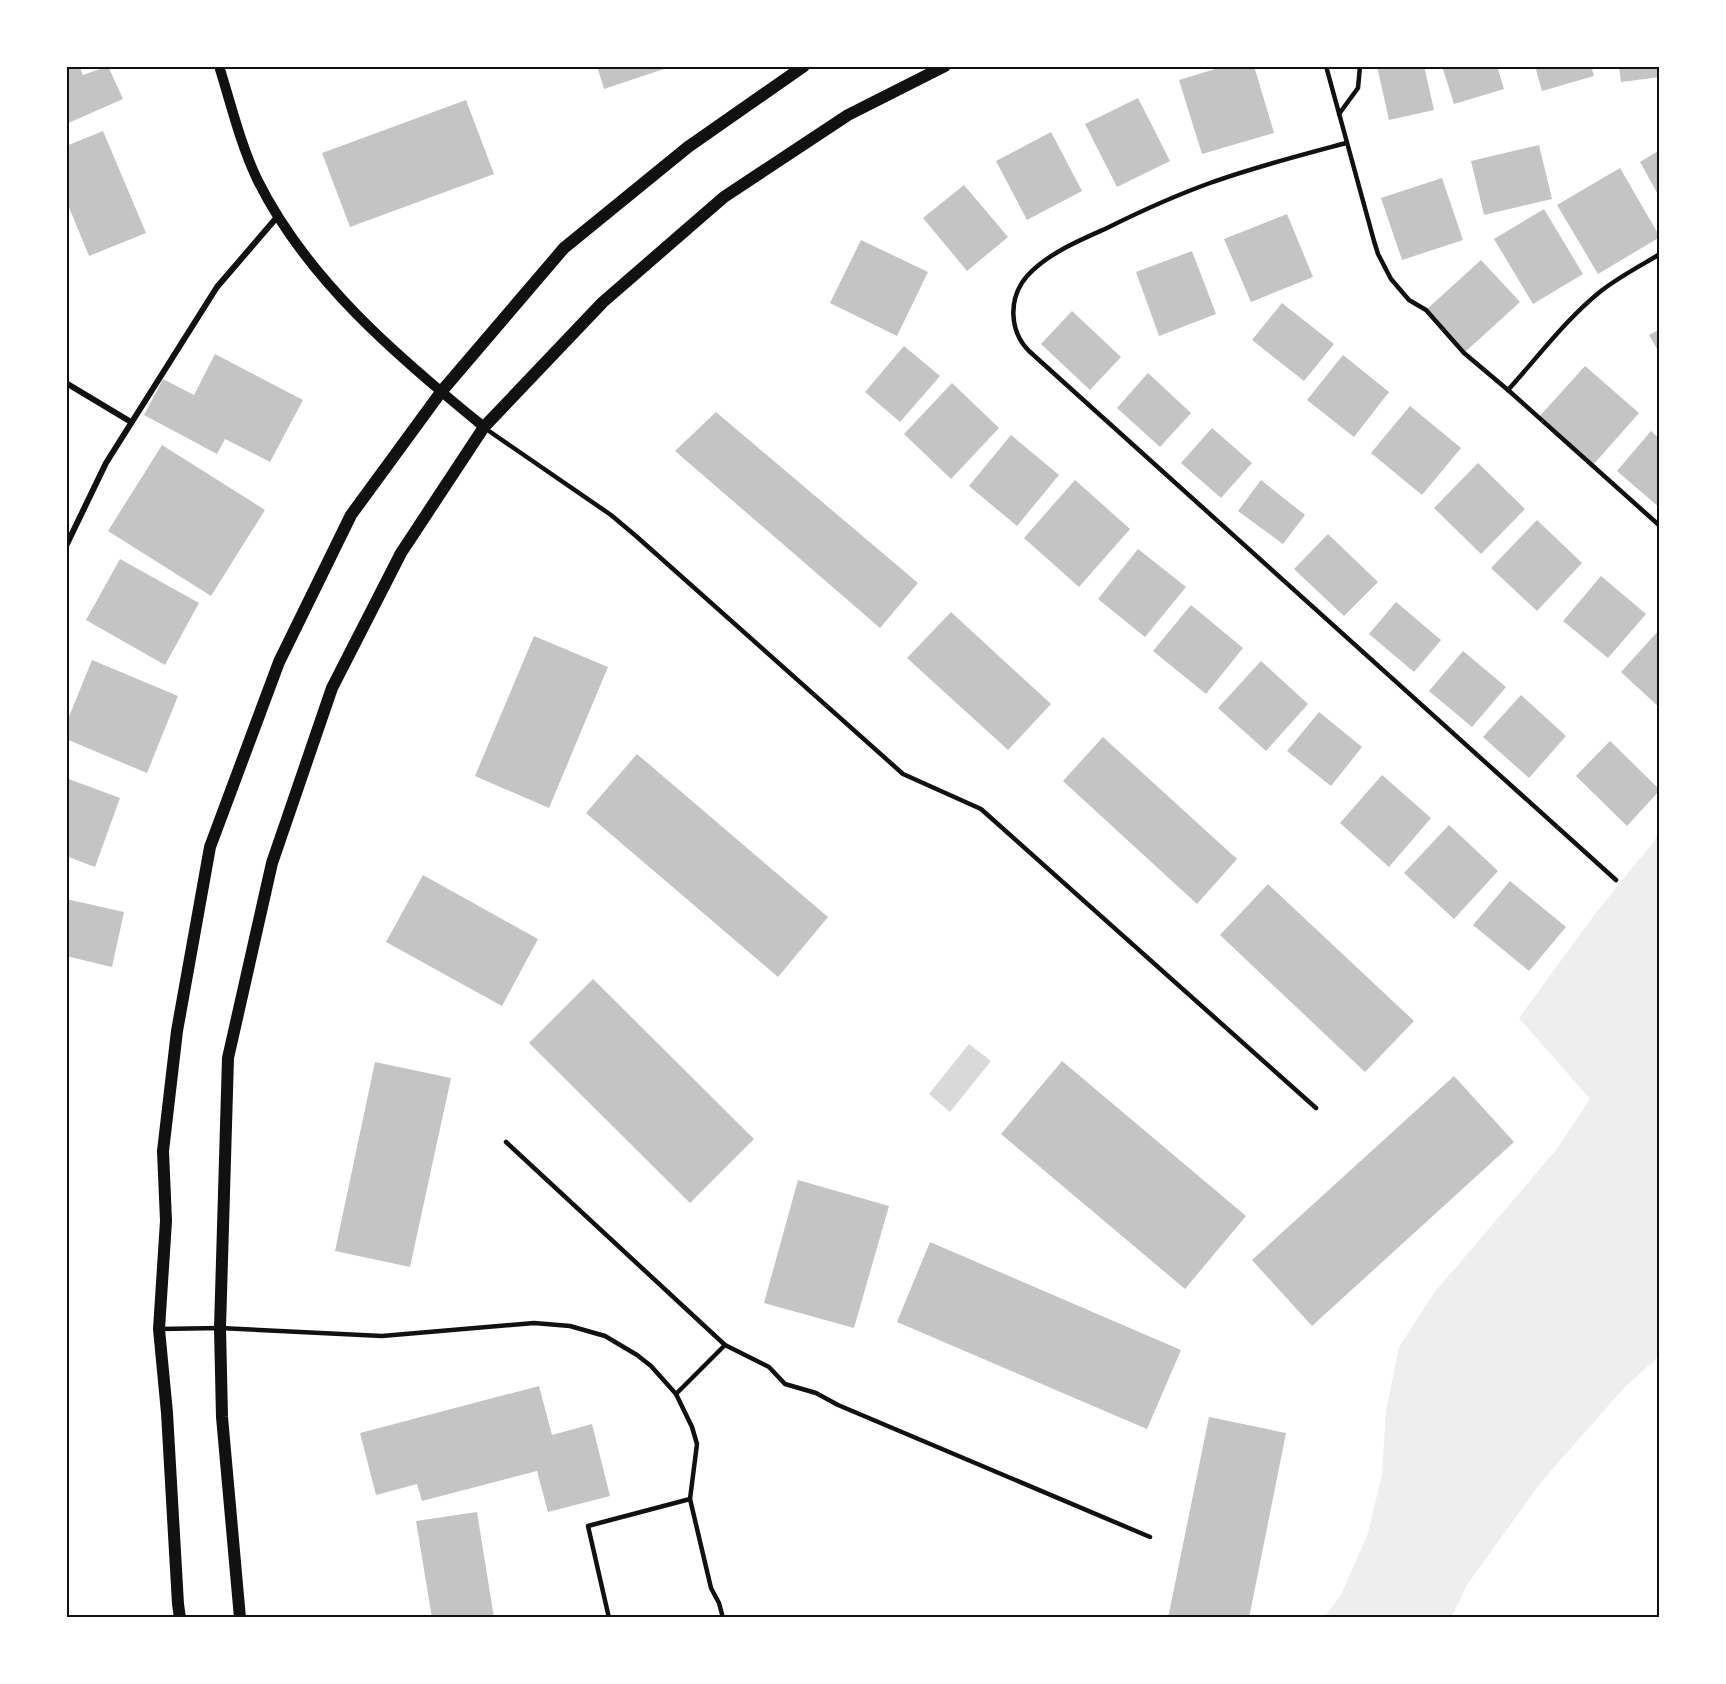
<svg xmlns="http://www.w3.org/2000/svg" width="1726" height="1684" viewBox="0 0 1726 1684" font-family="'Exo 2',sans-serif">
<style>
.green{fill:#eee}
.water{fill:#d9d9d9}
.building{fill:#c4c4c4}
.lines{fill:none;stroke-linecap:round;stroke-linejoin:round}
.service{stroke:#111;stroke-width:4.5}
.minor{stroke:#111;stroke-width:6}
.tertiary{stroke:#111;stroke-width:10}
.secondary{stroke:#111;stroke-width:12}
.neatline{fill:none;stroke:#111;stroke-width:2}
</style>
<rect width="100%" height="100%" fill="#fff"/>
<path class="green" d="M1660,824V1355L1624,1388L1541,1482L1467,1585L1451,1618H1324L1341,1595L1367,1536L1382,1475L1386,1411L1399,1347L1434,1293L1556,1150L1590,1099L1519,1018L1595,914L1655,840Z"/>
<path class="water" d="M969,1044L991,1061L950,1112L929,1094Z"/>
<g class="building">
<path d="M66,66H79L83,75L108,66L123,99L66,124Z"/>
<path d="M597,66H673L604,89Z"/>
<path d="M1225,66H1254L1274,133L1202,154L1179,80Z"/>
<path d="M1377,66H1424L1434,110L1389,120Z"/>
<path d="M1442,66H1497L1504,89L1454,104Z"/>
<path d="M1535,66H1591L1594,76L1542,91Z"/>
<path d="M1619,66H1660V77L1621,82Z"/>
<path d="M1138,98L1170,161L1117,187L1085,124Z"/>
<path d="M466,100L494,174L350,227L322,153Z"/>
<path d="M103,131L146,233L89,256L66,200V146Z"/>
<path d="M1051,132L1082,191L1027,220L996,161Z"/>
<path d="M1539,145L1552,199L1484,215L1471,161Z"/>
<path d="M1660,150V198L1640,162Z"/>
<path d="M1620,168L1660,237L1598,274L1557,205Z"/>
<path d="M1442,178L1463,240L1402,260L1381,198Z"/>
<path d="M964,185L1008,237L967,271L923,218Z"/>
<path d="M1544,209L1583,274L1533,304L1494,239Z"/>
<path d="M1287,214L1313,277L1251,302L1224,239Z"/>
<path d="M861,240L928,272L897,336L830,303Z"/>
<path d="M1192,251L1216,314L1159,336L1136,272Z"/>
<path d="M1481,260L1520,302L1464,353L1426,310Z"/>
<path d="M1282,303L1334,344L1304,381L1252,340Z"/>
<path d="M1072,311L1121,357L1090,390L1041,344Z"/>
<path d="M1660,329V354L1649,335Z"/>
<path d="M904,346L940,376L900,422L865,392Z"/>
<path d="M215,354L303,400L270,462L225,439L217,454L144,415L163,379L194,395Z"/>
<path d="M1343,355L1389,392L1354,437L1307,400Z"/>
<path d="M1585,366L1639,413L1593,465L1539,417Z"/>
<path d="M1148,373L1191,413L1160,447L1117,408Z"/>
<path d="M952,383L999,428L951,479L904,434Z"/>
<path d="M1410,406L1461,448L1422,495L1371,453Z"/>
<path d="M716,412L918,583L880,628L675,451Z"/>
<path d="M1212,428L1252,463L1221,498L1181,463Z"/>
<path d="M1651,431L1660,439V508L1617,471Z"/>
<path d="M1011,435L1059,475L1017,526L969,486Z"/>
<path d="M162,445L265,510L211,596L108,531Z"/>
<path d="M1478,463L1525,509L1481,554L1434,508Z"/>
<path d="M1075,480L1130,529L1079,587L1024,538Z"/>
<path d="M1261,480L1305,515L1283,544L1238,511Z"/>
<path d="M1537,520L1582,563L1537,611L1491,568Z"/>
<path d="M1328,534L1378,582L1344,616L1294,569Z"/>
<path d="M1138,549L1186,587L1145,637L1098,599Z"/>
<path d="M120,559L199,603L165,665L86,620Z"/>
<path d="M1601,576L1646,614L1608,658L1563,621Z"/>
<path d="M1396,602L1441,640L1414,672L1369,634Z"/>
<path d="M1191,605L1243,648L1206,694L1153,651Z"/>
<path d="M951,612L1051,704L1008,750L907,658Z"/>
<path d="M1660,629V708L1621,672Z"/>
<path d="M534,636L608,667L549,808L475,776Z"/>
<path d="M1463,651L1506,687L1472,727L1429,691Z"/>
<path d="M92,660L178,696L147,773L66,739V724Z"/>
<path d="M1261,661L1308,704L1266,751L1218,708Z"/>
<path d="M1521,695L1566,736L1529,778L1483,737Z"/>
<path d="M1319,712L1362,747L1331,786L1287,751Z"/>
<path d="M1103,737L1237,859L1197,904L1063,781Z"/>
<path d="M1610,741L1660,790L1627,826L1576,776Z"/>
<path d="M637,754L828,917L778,977L586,813Z"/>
<path d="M1382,775L1431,818L1389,867L1340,823Z"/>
<path d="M66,778L120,798L95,867L66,856Z"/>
<path d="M1449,825L1498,871L1454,919L1404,873Z"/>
<path d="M423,875L538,939L502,1006L386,942Z"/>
<path d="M1510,881L1566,927L1529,971L1473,925Z"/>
<path d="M1268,884L1414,1021L1365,1072L1220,935Z"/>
<path d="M66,899L124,912L112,967L66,956Z"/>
<path d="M593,979L754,1139L690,1203L529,1043Z"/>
<path d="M1062,1061L1246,1216L1185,1289L1001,1134Z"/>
<path d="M375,1062L451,1078L410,1267L335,1251Z"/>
<path d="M1454,1076L1514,1142L1312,1326L1252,1260Z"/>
<path d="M798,1180L889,1206L854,1328L764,1303Z"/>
<path d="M930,1242L1181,1350L1147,1429L897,1322Z"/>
<path d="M539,1386L552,1435L592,1424L610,1496L548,1512L537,1471L422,1501L417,1484L376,1495L360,1433Z"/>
<path d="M1209,1417L1286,1433L1249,1618H1168Z"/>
<path d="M477,1512L494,1618H432L416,1521Z"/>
</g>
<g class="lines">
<g class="service">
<path d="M1326,66L1374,241L1378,254L1391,279L1409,300L1426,310L1464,353L1508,390L1660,526"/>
<path d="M1339,114L1358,88L1360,66"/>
<path d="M1346,143C1301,155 1254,167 1210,183C1174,196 1139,212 1105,229C1078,241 1047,254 1027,276C1008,298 1009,331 1029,351L1616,880"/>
<path d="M1508,390C1538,357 1566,319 1601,291C1619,277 1640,266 1660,254"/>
<path d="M486,429L611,515L636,536L903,774L981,809L1316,1108"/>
<path d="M506,1142L725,1345L769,1367L785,1384L816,1393L838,1405L1150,1537"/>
<path d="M160,1329L220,1328L382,1336L534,1323L570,1326L605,1336L637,1355L651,1366L676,1394L692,1427L697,1444L690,1499L711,1588L719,1603L723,1618"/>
<path d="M676,1394L725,1345"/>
<path d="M609,1618L588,1526L690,1499"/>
</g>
<g class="minor">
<path d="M66,383L131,422"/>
<path d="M66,546L106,463L217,287L278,216"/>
</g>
<path class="tertiary" d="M219,66C231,104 240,143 257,179C306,279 399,358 484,427"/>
<g class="secondary">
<path d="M180,1618L178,1604L167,1413L159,1329L166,1221L163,1151L177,1031L210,847L279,662L351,515L441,392L564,248L688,147L804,66"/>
<path d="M240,1618L222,1417L220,1328L228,1058L272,863L332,688L401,553L484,427L603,302L724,197L848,115L945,66"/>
</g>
</g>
<rect width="1726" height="1684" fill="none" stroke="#ffffff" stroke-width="135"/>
<rect x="68" y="68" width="1590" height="1548" class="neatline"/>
</svg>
